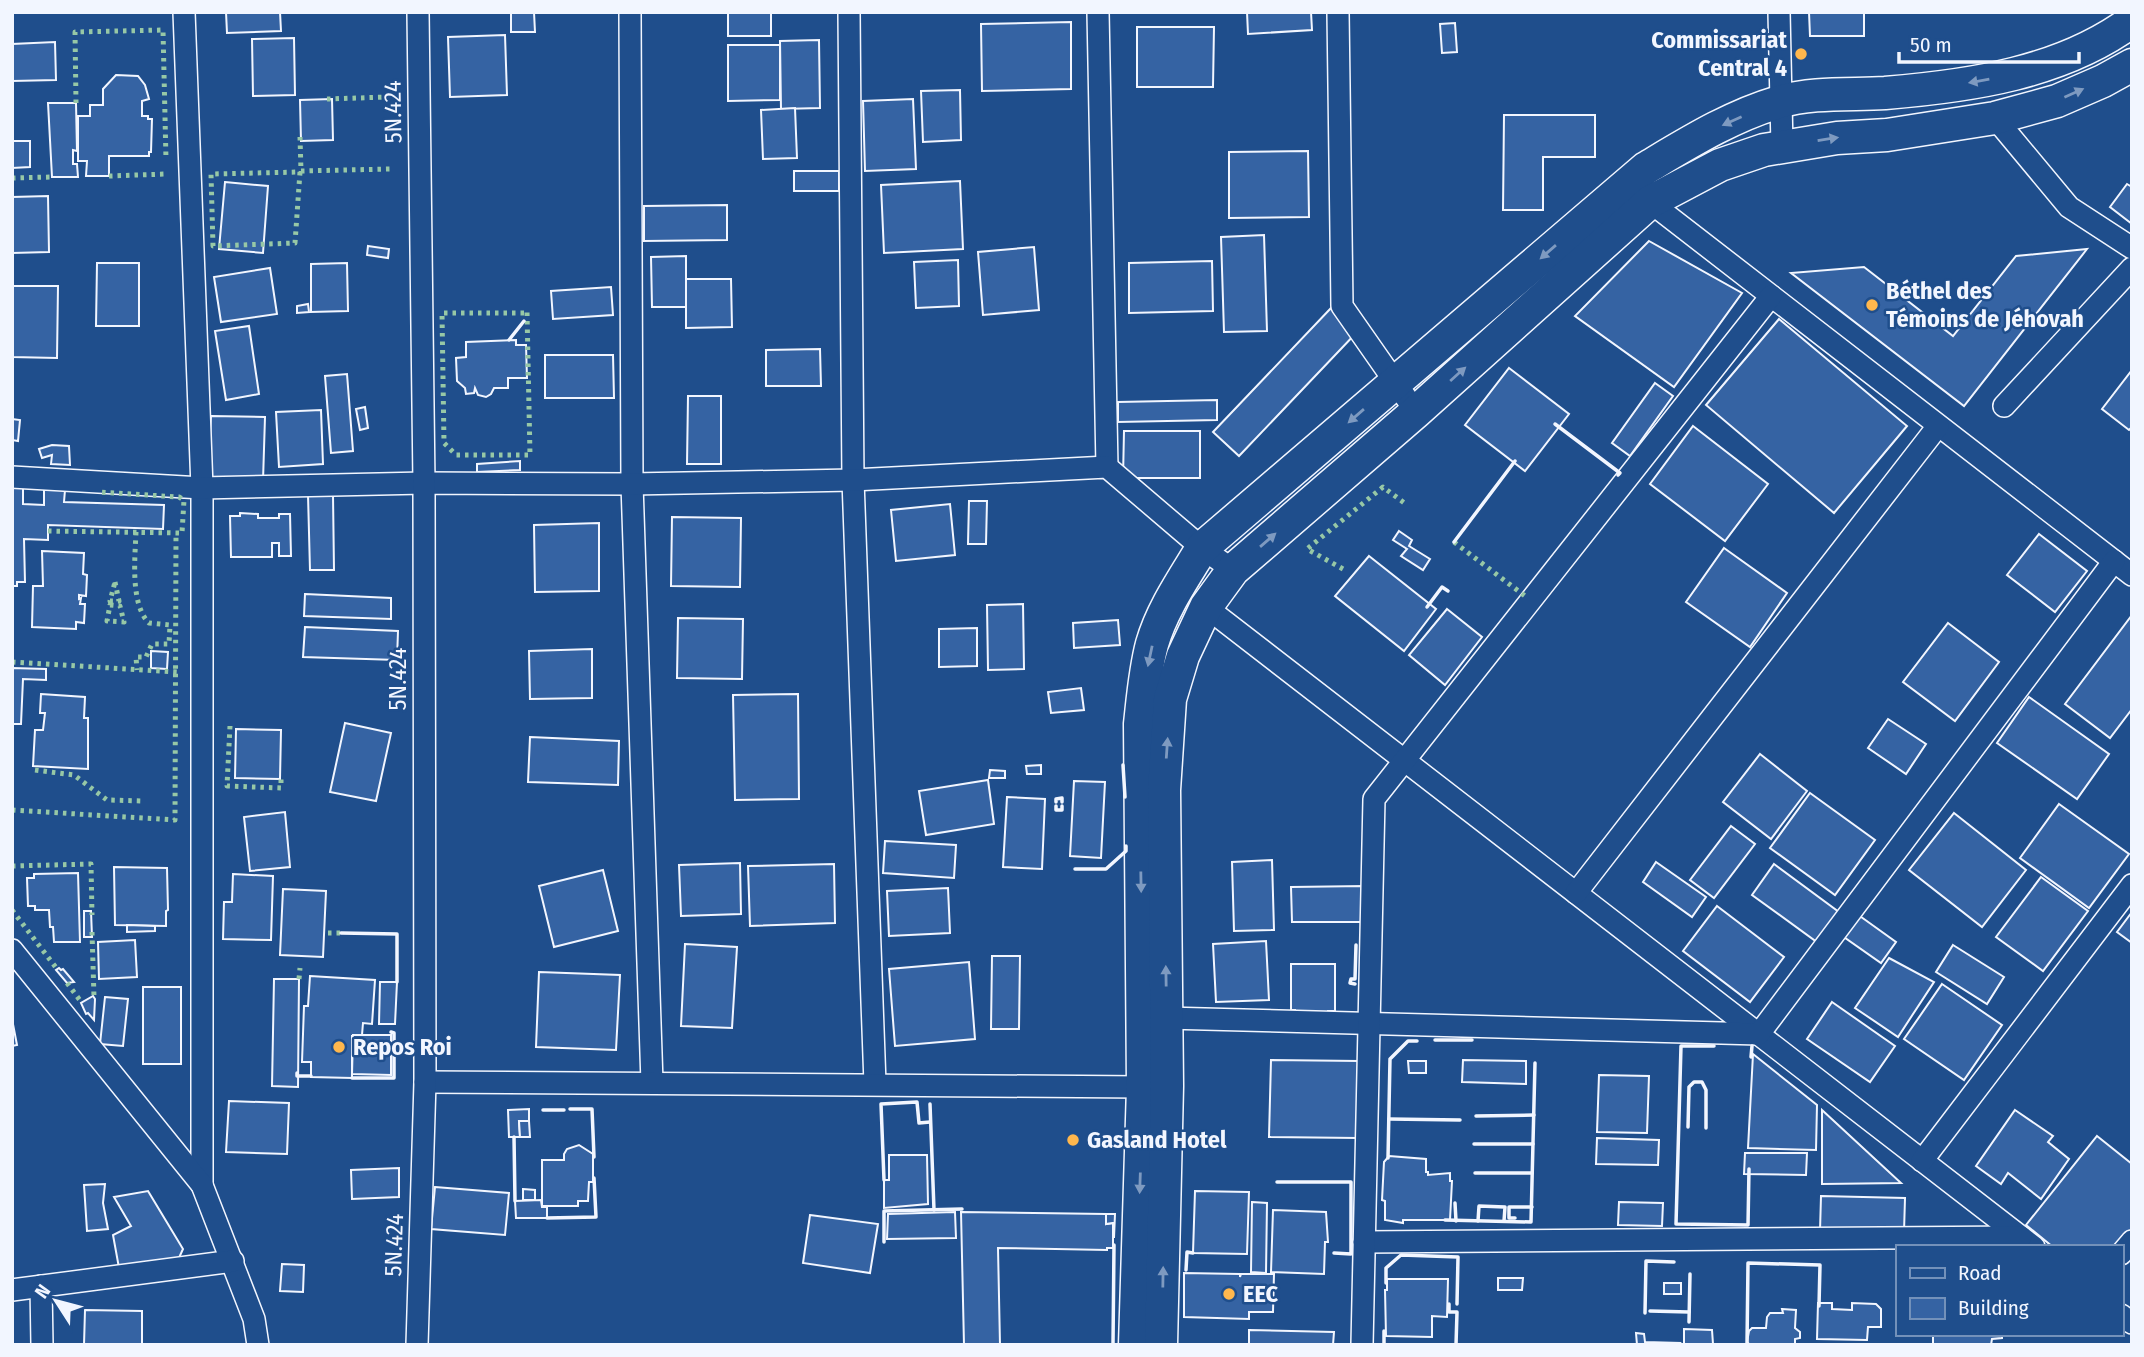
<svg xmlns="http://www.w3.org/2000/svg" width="2144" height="1357" viewBox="0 0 2144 1357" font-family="'Fira Sans Condensed',sans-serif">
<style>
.building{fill:#3563a3;stroke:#f2f6ff;stroke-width:2}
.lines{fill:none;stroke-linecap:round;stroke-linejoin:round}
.minor-casing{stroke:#f2f6ff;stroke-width:24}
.secondary-casing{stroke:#f2f6ff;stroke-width:35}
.minor{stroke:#1f4e8c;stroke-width:21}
.secondary{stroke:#1f4e8c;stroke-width:32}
.hedge{stroke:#97c8a6;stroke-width:5;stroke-dasharray:3.5 5;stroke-linecap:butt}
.wall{stroke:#f2f6ff;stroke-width:3.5}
.oneway{fill:#7e9ac0}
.poi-dot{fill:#ffb74d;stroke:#1f4e8c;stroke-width:2.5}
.labels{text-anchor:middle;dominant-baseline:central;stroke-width:5;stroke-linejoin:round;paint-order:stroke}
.poi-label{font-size:24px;font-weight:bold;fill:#f2f6ff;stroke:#1f4e8c;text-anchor:start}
.street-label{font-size:24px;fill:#f2f6ff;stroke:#1f4e8c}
</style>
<rect width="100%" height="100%" fill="#1f4e8c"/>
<g class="building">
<path d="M226,12H280L281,31L227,33Z"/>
<path d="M511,12H534L535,32H511Z"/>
<rect x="728" y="12" width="43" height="24"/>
<path d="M1247,12H1311L1312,30L1248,34Z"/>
<path d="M1809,12H1864V36H1810Z"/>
<path d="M1071,22V89L982,91L981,24Z"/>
<path d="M1455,23L1457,52L1442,53L1440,24Z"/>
<path d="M1137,27H1214L1213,87H1137Z"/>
<path d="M505,35L507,95L450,97L448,37Z"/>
<path d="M294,38L295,95L253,96L252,39Z"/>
<path d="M819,40L820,108L781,109L780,41Z"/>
<path d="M55,42L56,80L12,81V44Z"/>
<path d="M728,45H780V100L728,101Z"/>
<path d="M116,75L138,76L145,85L149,99L142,101V116H148V119H152L151,152H149V156H109V176H86L87,161H78V116H90V105H103V89Z"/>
<path d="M960,90L961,140L923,142L921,91Z"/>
<path d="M332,99L333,140L301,141L300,100Z"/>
<path d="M913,99L916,169L865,171L863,101Z"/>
<path d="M48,103H76L77,151L73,150V164H77L78,177H52Z"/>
<path d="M795,108L797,158L763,159L761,110Z"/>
<path d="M1504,115H1595V157H1543V210H1503Z"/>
<path d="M12,141H30V167L12,168Z"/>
<path d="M1308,151L1309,217L1229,218V152Z"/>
<rect x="794" y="171" width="45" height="20"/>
<path d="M960,181L963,249L884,253L881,185Z"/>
<path d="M225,182L268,186L263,253L219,249Z"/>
<path d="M2127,184L2132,187V224L2110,207Z"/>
<path d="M48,196L49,252L12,253V197Z"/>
<path d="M727,205V240L644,241V206Z"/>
<path d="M1264,235L1267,331L1224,332L1221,237Z"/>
<path d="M1649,241L1742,293L1674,387L1575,316Z"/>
<path d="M368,246L389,249L388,258L367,255Z"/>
<path d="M1034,247L1039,310L983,315L978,252Z"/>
<path d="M2087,249L1964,406L1791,273L1864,267L1953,336L2016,256Z"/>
<path d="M686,256V307H652L651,257Z"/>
<path d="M958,260L959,306L916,308L914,262Z"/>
<path d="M1212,261L1213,311L1129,313V263Z"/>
<path d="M97,263H139V326H96Z"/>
<path d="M347,263L348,311L311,312V264Z"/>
<path d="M270,268L277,314L221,322L214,277Z"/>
<path d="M686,279H731L732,327L686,328Z"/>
<path d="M12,286H58L57,358L12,357Z"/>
<path d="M611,287L613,315L553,319L551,291Z"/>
<path d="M308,304L309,312L297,313V306Z"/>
<path d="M1332,307L1358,331L1239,456L1213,432Z"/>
<path d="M1779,319L1907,426L1834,513L1706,405Z"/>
<path d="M249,326L259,394L226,400L215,331Z"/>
<path d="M516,340V345H526L527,378H508V388H494L491,394L486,397L478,395L475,388L474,393L466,394L465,388L457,381L456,358L466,357V342Z"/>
<path d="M820,349L821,386H766V350Z"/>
<path d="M545,355H613L614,398H545Z"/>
<path d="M1509,368L1569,414L1525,471L1465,425Z"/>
<path d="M2132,370V427L2129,430L2102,409Z"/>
<path d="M347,374L353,451L331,453L325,376Z"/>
<path d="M1655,383L1673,396L1630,456L1612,443Z"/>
<path d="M688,396H721V464H687Z"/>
<path d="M1217,400V420L1118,422V402Z"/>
<path d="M365,407L368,428L360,430L356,409Z"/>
<path d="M321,410L323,464L279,467L276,412Z"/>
<path d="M211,416L265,417L263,481L208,479Z"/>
<path d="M12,419L20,420L18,441L12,440Z"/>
<path d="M1693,426L1768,484L1725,541L1650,484Z"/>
<path d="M1124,431H1200V478H1123Z"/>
<path d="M52,445L69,446L70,465L51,464L52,455L42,458L39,449Z"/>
<path d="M520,461V470L477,472V464Z"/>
<path d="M12,488H23V504L44,505V489L65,490L64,502L164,505L163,529L48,525V540L24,539L25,582H17V586H12Z"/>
<path d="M308,495H333L334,570H310Z"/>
<path d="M969,501H987L986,544H968Z"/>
<path d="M950,504L955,555L896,561L891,510Z"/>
<path d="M240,513L258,514V518H279V514H290L291,556H279V543H272V557H231L230,516H240Z"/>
<path d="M672,517L741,518L740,587L671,586Z"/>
<path d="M599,523V591L535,592L534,525Z"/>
<path d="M1399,531L1412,540L1409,546L1430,559L1423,570L1401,556L1407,549L1393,540Z"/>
<path d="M2039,534L2087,571L2055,612L2007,575Z"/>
<path d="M1724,548L1787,593L1750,647L1686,602Z"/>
<path d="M42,551L84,553L83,574L87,575L86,596L79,595V599L81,598L80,604H85L84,623L76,622V629L32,627L33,586H43Z"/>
<path d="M1369,556L1436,609L1404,651L1335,596Z"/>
<path d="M305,594L391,598V619L304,616Z"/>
<path d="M1023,604L1024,669L988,670L987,605Z"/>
<path d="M1447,609L1482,637L1445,685L1409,655Z"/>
<path d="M2132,615V709L2110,738L2065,704Z"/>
<path d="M678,618L743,619L742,679L677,678Z"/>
<path d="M1118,620L1120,645L1074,648L1073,623Z"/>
<path d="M1948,623L1999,662L1955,721L1903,682Z"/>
<path d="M305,627L398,631L397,660L303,657Z"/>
<path d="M977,628V666L939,667V629Z"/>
<path d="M592,649V698L530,699L529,651Z"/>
<path d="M151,651L168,652L167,669L151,668Z"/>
<path d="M12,668L46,669V680L23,679L21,724H12Z"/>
<path d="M1081,688L1084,710L1051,713L1048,692Z"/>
<path d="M41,694L85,697L84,718H88V769L33,766L35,730H43L45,713H40Z"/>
<path d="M798,694L799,799L735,800L733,695Z"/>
<path d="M2029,697L2109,754L2077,799L1997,743Z"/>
<path d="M1888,719L1926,744L1906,774L1868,748Z"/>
<path d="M345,723L391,733L376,801L330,792Z"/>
<path d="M236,729L281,730L280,779L235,778Z"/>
<path d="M530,737L619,741L618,785L528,782Z"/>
<path d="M1760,754L1807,791L1771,839L1723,802Z"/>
<path d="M1041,765V774H1027L1026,766Z"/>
<path d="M990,770L1005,771V778H989Z"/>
<path d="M988,780L994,824L926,835L919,791Z"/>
<path d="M1074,781L1105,782L1101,858L1070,856Z"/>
<path d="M1810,793L1875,840L1835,895L1770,848Z"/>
<path d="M1007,797L1045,799L1042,869L1003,867Z"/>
<path d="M2059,804L2129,854L2089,908L2020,858Z"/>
<path d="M285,812L290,867L250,871L244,817Z"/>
<path d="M1954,813L2026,870L1982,927L1909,870Z"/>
<path d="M1731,826L1755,844L1714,898L1690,880Z"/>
<path d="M885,841L956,845L954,878L883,873Z"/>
<path d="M1272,860L1274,930L1234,931L1232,862Z"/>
<path d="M1656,862L1706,897L1692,917L1643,882Z"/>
<path d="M740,863L741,914L681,916L679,865Z"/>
<path d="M834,864L835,923L750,926L748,866Z"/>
<path d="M1774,864L1843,915L1821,945L1752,895Z"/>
<path d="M114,867L167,868L168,910L166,911V926L115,925Z"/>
<path d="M603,870L618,931L554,947L539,886Z"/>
<path d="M78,873L80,942H54L53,927H50L49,910H35V906H28L27,878H34V874Z"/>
<path d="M233,874L273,876L271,940L223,939L224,902H232Z"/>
<path d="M2041,877L2088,911L2043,971L1996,937Z"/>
<path d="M1364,886L1365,922H1292L1291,887Z"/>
<path d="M948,888L950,933L889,936L887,891Z"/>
<path d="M283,889L326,891L323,957L280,955Z"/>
<path d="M1717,906L1784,957L1750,1002L1683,951Z"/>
<path d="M84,911H91L92,937H84Z"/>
<path d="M2132,912V943L2117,932Z"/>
<path d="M1857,914L1896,942L1881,963L1841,935Z"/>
<path d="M127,925L155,926V931L127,932Z"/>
<path d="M135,940L137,977L99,979L98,942Z"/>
<path d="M1266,941L1269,1000L1216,1002L1213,944Z"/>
<path d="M685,944L737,947L732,1028L681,1026Z"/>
<path d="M1953,945L2004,977L1987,1004L1936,972Z"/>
<path d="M992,956H1020L1019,1029H991Z"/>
<path d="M1889,958L1934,982L1898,1037L1855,1008Z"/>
<path d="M969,962L975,1039L895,1046L889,969Z"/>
<path d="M1291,964H1335V1011H1328V1016L1295,1015V1010H1291Z"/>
<path d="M59,968L61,970L63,969L74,982L67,983L56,970Z"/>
<path d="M539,972L620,975L616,1050L536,1047Z"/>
<path d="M310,976L375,980L372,1024L363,1023L362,1035L352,1036V1078L311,1077V1062H302L304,1006H308Z"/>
<path d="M274,979H299L298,1087L272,1086Z"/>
<path d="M380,982H397L395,1024H379Z"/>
<path d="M1942,984L2002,1025L1964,1080L1904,1039Z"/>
<rect x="143" y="987" width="38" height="77"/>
<path d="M93,996L95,999L94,1020L88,1013L86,1014L81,1003Z"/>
<path d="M105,997L128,999L123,1046L100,1044Z"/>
<path d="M1832,1002L1895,1046L1870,1082L1807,1039Z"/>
<path d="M12,1019L17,1045L12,1046Z"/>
<path d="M353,1035H391V1075L352,1074Z"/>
<path d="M1753,1054L1817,1105L1816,1150L1748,1148Z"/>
<path d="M1271,1060L1359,1061L1357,1138L1269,1137Z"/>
<path d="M1463,1060L1526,1061V1084L1462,1082Z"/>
<path d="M1408,1061H1426V1073H1409Z"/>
<path d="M1599,1075L1649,1076L1647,1133L1597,1132Z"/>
<path d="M229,1101L289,1103L287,1154L226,1152Z"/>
<path d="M529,1109V1121H519L520,1137H509L508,1110Z"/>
<path d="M1822,1110L1901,1183L1822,1184Z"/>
<path d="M2015,1110L2053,1136L2048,1142L2069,1159L2041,1199L2008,1173L2001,1184L1976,1166Z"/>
<path d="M519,1121H529L530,1137H520Z"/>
<path d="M2097,1136L2132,1164V1231L2119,1247H2053L2026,1225Z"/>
<path d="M1597,1138L1659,1140L1658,1165L1596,1164Z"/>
<path d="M579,1145L593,1154V1182H589L588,1201H578V1206H542V1160H564V1154L567,1149Z"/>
<path d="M1745,1153H1807L1806,1175L1744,1174Z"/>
<path d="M889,1155H927L928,1204L884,1208V1180H889Z"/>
<path d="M1389,1156L1426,1159V1172H1428V1175L1450,1173V1181H1452L1450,1220H1403V1223L1385,1220V1201L1382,1200L1384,1162Z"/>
<path d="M399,1168V1197L352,1199L351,1170Z"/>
<path d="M105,1184L103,1203L108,1229L87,1231L84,1185Z"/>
<path d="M435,1187L509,1193L505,1235L431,1229Z"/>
<path d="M523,1189L535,1190V1200H523Z"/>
<path d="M148,1191L183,1249L178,1260L119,1268L113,1235L131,1226L114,1197Z"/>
<path d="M1195,1191L1249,1192L1247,1254L1193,1253Z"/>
<path d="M1821,1196L1905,1198L1904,1232L1820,1231Z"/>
<path d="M541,1200L542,1207H547V1218H516L515,1201Z"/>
<path d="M1252,1202L1267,1203L1266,1273L1251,1272Z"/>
<path d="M1619,1202L1663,1203L1662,1226L1618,1225Z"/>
<path d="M1273,1210L1326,1212L1328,1242H1325L1324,1274L1271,1272Z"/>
<path d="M955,1212L956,1238L887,1239L888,1214Z"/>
<path d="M961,1212L1106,1214V1224L1113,1223V1248H1107V1250L998,1248L1000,1345H964Z"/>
<path d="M1106,1214H1115L1114,1238L1113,1223L1106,1224Z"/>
<path d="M810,1215L878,1224L870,1273L803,1263Z"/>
<path d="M282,1264L304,1265L303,1292L280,1291Z"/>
<path d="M1184,1273L1240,1274V1277L1241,1274H1274L1273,1312H1249V1319L1184,1317Z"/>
<path d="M1498,1278H1523L1522,1290H1498Z"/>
<path d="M1387,1279H1448L1447,1317L1432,1316V1337L1386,1336L1385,1290H1387Z"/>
<rect x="1664" y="1283" width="17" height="11"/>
<path d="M1818,1303H1832V1309L1852,1310V1303L1876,1304L1881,1309V1327H1868L1867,1340L1817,1339Z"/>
<path d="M1782,1309L1796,1310L1795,1328L1800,1332V1338L1795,1339V1345H1750L1747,1342L1749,1331L1752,1328H1766L1767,1317L1770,1313H1783Z"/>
<path d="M85,1310L142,1311V1345H84Z"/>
<path d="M1684,1329L1712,1330L1713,1344L1730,1345H1684Z"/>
<path d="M1249,1330L1334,1332L1333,1345H1249Z"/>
<path d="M1636,1333L1644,1334L1645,1342L1680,1343L1679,1345H1637Z"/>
<path d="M1933,1334H2002V1338L1992,1339L1991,1345H1933Z"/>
</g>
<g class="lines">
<defs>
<g id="minor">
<path d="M184,12L202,488V1185"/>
<path d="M630,12L632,484L652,1083"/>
<path d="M849,12L853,480L875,1084"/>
<path d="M1098,12L1107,467"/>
<path d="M1338,12L1342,306L1416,412"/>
<path d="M1779,12L1782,147"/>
<path d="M1995,118L2069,207L2132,248"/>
<path d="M1650,202L2132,575"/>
<path d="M2004,406L2132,268"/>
<path d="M12,477L202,488L424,483L632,484L853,480L1107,467L1202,548L1233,570"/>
<path d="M1206,607L2034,1247"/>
<path d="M1576,893L1938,426"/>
<path d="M12,950L202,1185L254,1319L258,1345"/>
<path d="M1166,1018L1759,1034L2114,561"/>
<path d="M425,1082L1143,1087"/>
<path d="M1922,1161L2132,885"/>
<path d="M1364,1242L2021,1237"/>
<path d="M2121,1254L2132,1241"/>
<path d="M41,1286L42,1345"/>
<path d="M12,1290L233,1261"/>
<path d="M2121,1315L2132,1323"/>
<path d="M417,1345L425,1082L424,483L418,12"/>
<path d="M1362,1345L1374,799L1771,296"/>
</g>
<g id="secondary">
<path d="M1135,1345L1143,1087L1140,724C1143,697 1145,670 1152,644C1162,609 1184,578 1202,548L1646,168C1688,143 1731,116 1779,102C1812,92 1851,95 1885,93C1970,86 2062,73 2132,21"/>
<path d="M1161,1345L1167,1086L1164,790L1170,699L1183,656L1206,607L1233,570L1416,412L1650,202L1720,165L1764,150L1837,138L1887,135L1995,118L2057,101L2103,81L2132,65"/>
</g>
</defs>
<use href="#minor" class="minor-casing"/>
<use href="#secondary" class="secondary-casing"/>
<use href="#minor" class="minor"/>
<use href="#secondary" class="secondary"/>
<g class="hedge">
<path d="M327,99L388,97"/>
<path d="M76,103L75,32L163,30L166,160"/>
<path d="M300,137L301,171L390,169"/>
<path d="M300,172L295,243L213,246L211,174Z"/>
<path d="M109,176L166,174"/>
<path d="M12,178L52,177"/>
<path d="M524,313H442L444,443L456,455H530L527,312"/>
<path d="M48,531L182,533L184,500L179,497L99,492"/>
<path d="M136,532C135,558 130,604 149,623L170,625L169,644H152L146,657H136L137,670"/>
<path d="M1454,542L1525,596L1524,598"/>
<path d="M1343,569L1307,549L1383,487L1407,505"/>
<path d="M115,582L119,601H110Z"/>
<path d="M110,605L120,606L124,622L107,621Z"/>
<path d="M12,662L177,672"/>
<path d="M230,726L227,786L281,788V776"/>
<path d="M35,770L74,775L107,800L143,801"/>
<path d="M12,810L175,820L176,533"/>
<path d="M12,866L91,864L92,915"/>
<path d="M12,910L57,969"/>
<path d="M92,932L94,997"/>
<path d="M328,933H341"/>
<path d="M299,979L300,968"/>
<path d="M67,983L82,1003"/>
</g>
<g class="wall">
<path d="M509,340L524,321"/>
<path d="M1555,424L1620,473L1618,475"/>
<path d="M1454,542L1515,461"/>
<path d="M1427,607L1442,587L1448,591"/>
<path d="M1123,765L1125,797"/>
<path d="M1056,802V799L1062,798V802"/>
<path d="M1056,806V810H1062V806"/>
<path d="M1075,869H1106L1126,851V846"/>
<path d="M341,933L397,934V982"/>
<path d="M1355,984L1350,983L1351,979H1355L1356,945"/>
<path d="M1435,1040H1472"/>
<path d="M1714,1046H1681L1676,1224L1748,1225L1749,1169"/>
<path d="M1751,1057L1752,1046"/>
<path d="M297,1073V1076H311"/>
<path d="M352,1078H394V1033L391,1032"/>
<path d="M930,1104L934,1210"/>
<path d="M570,1109H592L594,1157"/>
<path d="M543,1110H564"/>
<path d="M1476,1116L1534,1115"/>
<path d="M1389,1119L1460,1120"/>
<path d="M1688,1127L1689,1087L1694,1082H1702L1706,1090V1128"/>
<path d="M514,1137L515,1201"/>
<path d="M1474,1144H1533"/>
<path d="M1388,1158L1390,1059L1408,1041H1417"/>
<path d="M1475,1173H1532"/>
<path d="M884,1180L881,1104L917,1102L919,1123L930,1122"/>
<path d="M1277,1182H1351V1254L1334,1253"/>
<path d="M1455,1203L1456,1221"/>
<path d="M547,1218L596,1217L594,1178"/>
<path d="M1515,1218H1509V1207H1532"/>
<path d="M1445,1220L1531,1222L1535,1063"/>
<path d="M1478,1221L1479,1206L1505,1207L1504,1221"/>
<path d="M884,1242V1211L962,1209"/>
<path d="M1186,1270L1187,1252L1193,1253"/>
<path d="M1386,1283V1268L1401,1255L1458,1257L1457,1304"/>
<path d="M1449,1304V1312H1457L1456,1345"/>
<path d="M1650,1311L1689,1312"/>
<path d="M1645,1313L1646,1261L1674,1262"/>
<path d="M1689,1322L1690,1274"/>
<path d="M1113,1345L1114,1245"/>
<path d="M1384,1345V1331"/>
<path d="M1747,1345L1748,1263L1820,1265L1819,1306"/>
</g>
</g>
<defs><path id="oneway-solid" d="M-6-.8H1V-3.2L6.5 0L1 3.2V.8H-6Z" transform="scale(1.75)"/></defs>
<g class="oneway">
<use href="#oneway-solid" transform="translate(1979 81) rotate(170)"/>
<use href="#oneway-solid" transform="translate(2074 93) rotate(-24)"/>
<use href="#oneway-solid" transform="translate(1732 121) rotate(156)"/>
<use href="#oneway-solid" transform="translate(1828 139) rotate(-9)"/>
<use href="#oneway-solid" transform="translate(1548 252) rotate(139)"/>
<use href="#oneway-solid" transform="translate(1458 374) rotate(-42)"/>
<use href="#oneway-solid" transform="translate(1356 416) rotate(139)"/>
<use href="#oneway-solid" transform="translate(1268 540) rotate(-41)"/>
<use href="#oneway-solid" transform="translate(1150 656) rotate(102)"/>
<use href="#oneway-solid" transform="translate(1167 748) rotate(-86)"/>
<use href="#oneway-solid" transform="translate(1141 882) rotate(89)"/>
<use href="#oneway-solid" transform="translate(1166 976) rotate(-91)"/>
<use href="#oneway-solid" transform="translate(1140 1183) rotate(92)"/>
<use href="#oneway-solid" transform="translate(1163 1277) rotate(-89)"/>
</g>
<g class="poi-dot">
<circle cx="1801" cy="54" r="7"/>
<circle cx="1872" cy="305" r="7"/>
<circle cx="339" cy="1047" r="7"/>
<circle cx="1073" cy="1140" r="7"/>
<circle cx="1229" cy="1294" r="7"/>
</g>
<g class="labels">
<g class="poi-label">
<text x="1787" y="40" text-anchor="end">Commissariat<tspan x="1787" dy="28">Central 4</tspan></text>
<text x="1886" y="291">Béthel des<tspan x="1886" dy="28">Témoins de Jéhovah</tspan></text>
<text x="353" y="1047">Repos Roi</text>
<text x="1087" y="1140">Gasland Hotel</text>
<text x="1243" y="1294">EEC</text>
</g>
<g class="street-label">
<text transform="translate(393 112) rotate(-91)">5N.424</text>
<text transform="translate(398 679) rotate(-90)">5N.424</text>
<text transform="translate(394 1245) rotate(-88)">5N.424</text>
</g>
</g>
<rect width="2144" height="1357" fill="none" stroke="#f2f6ff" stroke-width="28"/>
<rect x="1896" y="1245" width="228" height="91" fill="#1f4e8c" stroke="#7391ba" stroke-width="2"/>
<rect x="1910" y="1268" width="35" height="10" fill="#1f4e8c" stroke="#7391ba" stroke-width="2"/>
<text x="1958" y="1280" font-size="21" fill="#f2f6ff">Road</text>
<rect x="1910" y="1298" width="35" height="21" fill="#3563a3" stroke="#7391ba" stroke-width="2"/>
<text x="1958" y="1315" font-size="21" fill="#f2f6ff">Building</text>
<g transform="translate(56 1301) rotate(306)" stroke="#1f4e8c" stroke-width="5" paint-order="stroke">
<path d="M0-5L12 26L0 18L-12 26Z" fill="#f2f6ff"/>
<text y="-10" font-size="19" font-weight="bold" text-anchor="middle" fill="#f2f6ff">N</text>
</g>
<path d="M1899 52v10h180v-10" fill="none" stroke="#f2f6ff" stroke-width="3.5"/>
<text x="1910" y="52" font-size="21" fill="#f2f6ff" stroke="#1f4e8c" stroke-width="5" paint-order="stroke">50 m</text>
</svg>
